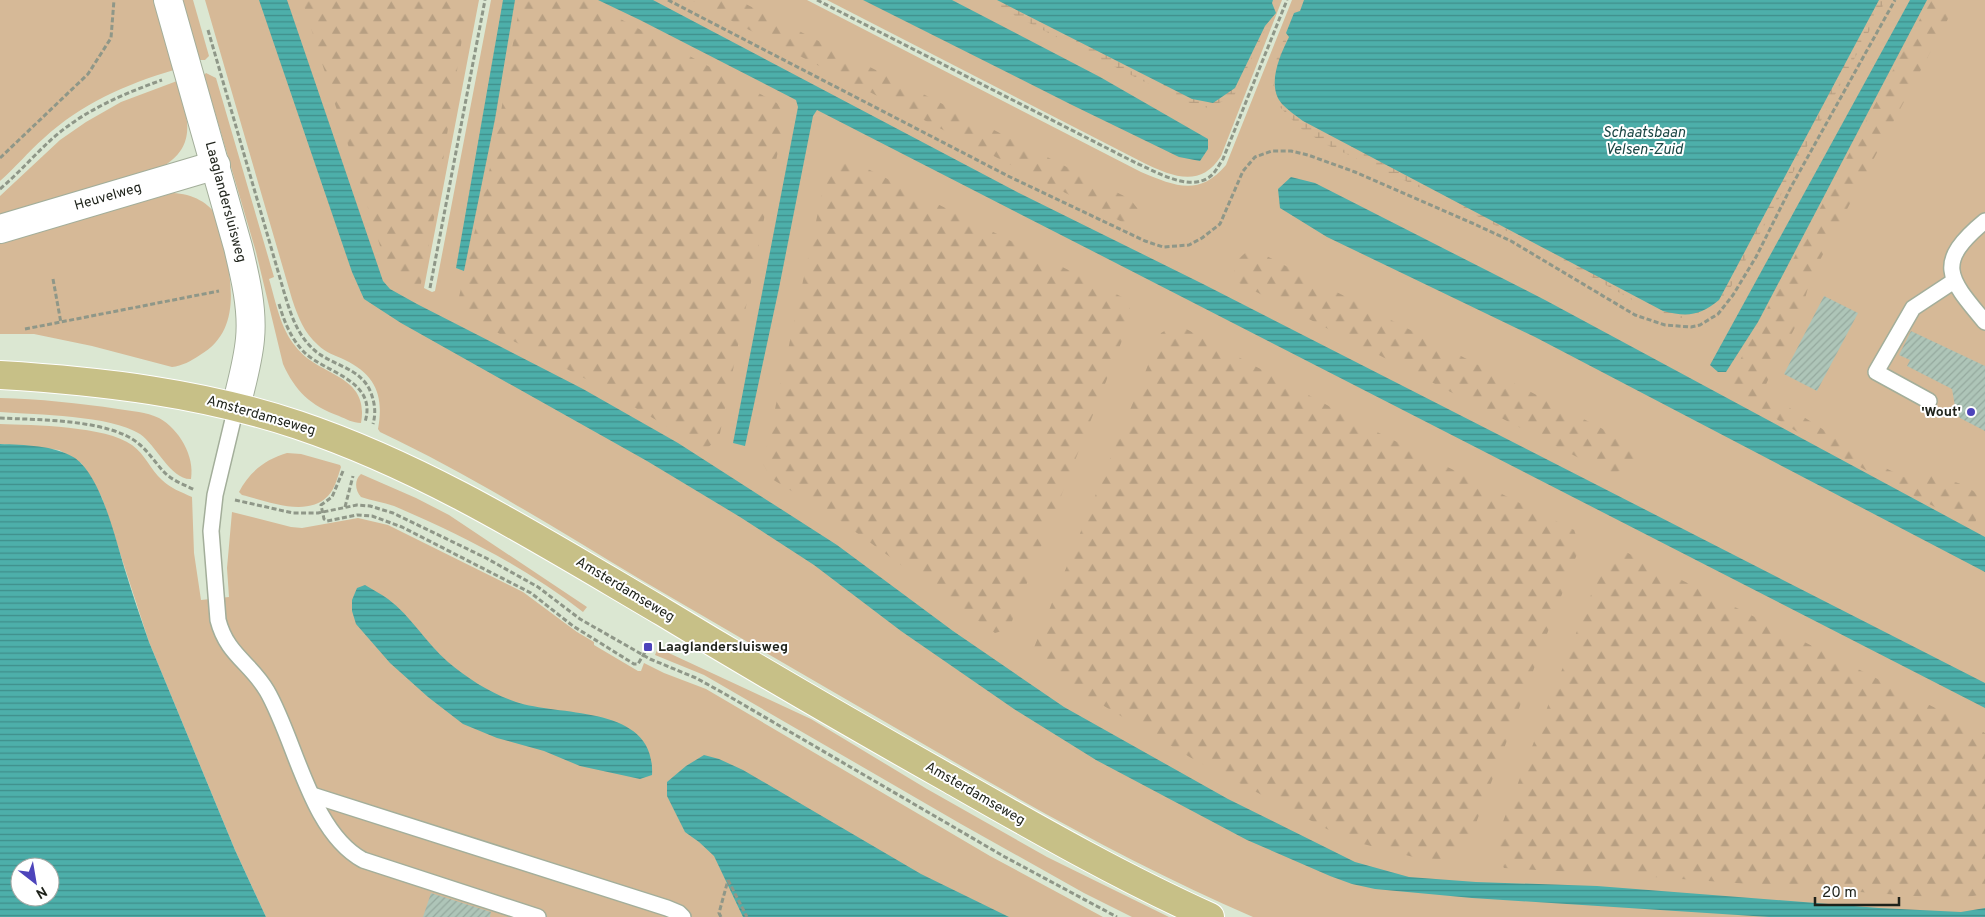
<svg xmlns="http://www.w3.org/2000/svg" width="1985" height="917" viewBox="0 0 1985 917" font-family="Overpass,sans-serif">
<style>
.green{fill:#d6b997}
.forest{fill:url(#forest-firs)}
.wetland{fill:url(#wetland-marsh)}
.water{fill:url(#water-rules);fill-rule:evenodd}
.building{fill:url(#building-hatch)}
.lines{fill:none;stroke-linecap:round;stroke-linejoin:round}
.service-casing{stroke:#a3ae9a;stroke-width:18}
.minor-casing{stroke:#a3ae9a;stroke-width:30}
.tertiary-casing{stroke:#a3ae9a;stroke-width:30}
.primary-casing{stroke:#fff;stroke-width:30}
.path{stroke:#8f9788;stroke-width:3;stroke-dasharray:5 2.5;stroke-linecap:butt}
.service{stroke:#fff;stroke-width:15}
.minor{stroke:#fff;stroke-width:28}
.tertiary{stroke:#fff;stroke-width:28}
.primary{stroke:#c7c087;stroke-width:28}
.poi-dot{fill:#4d44bb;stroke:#fff;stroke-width:2}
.labels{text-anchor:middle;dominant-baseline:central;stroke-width:4;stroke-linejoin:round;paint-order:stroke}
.street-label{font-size:14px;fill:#1e221a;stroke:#fff}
.poi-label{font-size:14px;font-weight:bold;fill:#1e221a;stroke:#fff;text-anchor:end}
.water-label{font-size:15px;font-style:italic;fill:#1a4644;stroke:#fff}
</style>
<defs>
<pattern id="forest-firs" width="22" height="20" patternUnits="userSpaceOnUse" patternTransform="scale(1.25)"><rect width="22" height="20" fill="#d6b997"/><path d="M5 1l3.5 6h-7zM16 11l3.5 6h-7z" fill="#b79f82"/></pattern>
<pattern id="wetland-marsh" width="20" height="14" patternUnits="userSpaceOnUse" patternTransform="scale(1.25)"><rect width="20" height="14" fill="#d6b997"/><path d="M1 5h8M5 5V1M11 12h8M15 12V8" fill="none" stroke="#b79f82"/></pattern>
<pattern id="water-rules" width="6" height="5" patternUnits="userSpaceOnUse" patternTransform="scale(1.25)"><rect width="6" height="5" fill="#4dafaa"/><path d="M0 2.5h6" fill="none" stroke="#3f8e8a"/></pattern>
<pattern id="building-hatch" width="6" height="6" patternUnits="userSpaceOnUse" patternTransform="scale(1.25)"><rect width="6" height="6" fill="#aec5b8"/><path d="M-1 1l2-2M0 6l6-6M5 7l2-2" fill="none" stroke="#95a99e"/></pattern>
</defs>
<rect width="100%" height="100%" fill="#dbe7d2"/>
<g class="green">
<path d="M0,0H155L174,70C126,84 81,104 44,138C28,152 15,168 0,181Z"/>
<path d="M181,0H193L209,56L205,60H198Z"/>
<path d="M205,0H479L424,288L432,292L435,291L491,0H807L1141,172C1175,186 1199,197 1226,165L1292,0H1985V917H1253C1128,863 1011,795 894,727C808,677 723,628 638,578C553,527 469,474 380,432L378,429C384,396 376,375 345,360C335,355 326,353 318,345C304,333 298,317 292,299Z"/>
<path d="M827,0H1282L1221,156C1201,188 1173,177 1144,163Z"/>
<path d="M206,73L216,78L274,277L269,279C276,302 280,328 296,347C319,377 370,374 361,423C353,423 346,419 339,416C311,406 295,391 283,364L256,252L204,75Z"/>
<path d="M177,81C187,116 200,145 161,168L0,216V196L60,140L86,122L121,102Z"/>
<path d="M173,193C192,194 210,202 219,220C227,265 249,326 200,355C191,361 182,366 172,367L92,346L34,334H0V243Z"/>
<path d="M0,398C39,399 79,403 118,409C132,411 146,412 159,418C179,429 195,456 191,479C171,480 156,445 140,434C110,415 37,415 0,412Z"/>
<path d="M0,424C33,425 106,426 132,445C145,454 150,469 162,480C170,488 181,492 192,497L194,553L201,600L229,597L227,568L232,512L291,527L302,528L358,518L388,525L523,592L577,632L594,642V645L638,671H641L644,663L664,673L706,689L990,856L1103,917H266L235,850L149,642L102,498L92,479L81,463L59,450L0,444Z"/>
<path d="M287,453L301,454L340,465L341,467C338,476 335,489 328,496C307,518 267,501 242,495L239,492C249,472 266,459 287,453Z"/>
<path d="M361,474L416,498L449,515L587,607L583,612C527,568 460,534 394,506C383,502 372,501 361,497C355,490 354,480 361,474Z"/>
<path d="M658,648L811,719L927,789L1047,857L1169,917H1132L1084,893L961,824L704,675L655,655Z"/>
</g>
<g class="forest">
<path d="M302,0H468L434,218L420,288L413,294L392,274L382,252Z"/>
<path d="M523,0H585L777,103L785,117L719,438L706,449L584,378L460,313L458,301L494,151L519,9Z"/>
<path d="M691,0H738L1130,199L1141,213L1134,220L1124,223Z"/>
<path d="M1930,0H1958L1811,277L1799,320L1773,369L1763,391L1877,464L1904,477C1908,476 1912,474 1916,474C1931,474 1970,483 1978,496C1983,504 1978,515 1975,523L1963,522L1817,444L1731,391L1728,383Z"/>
<path d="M844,157L1126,299L1132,315L1009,629L995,633L839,520L772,479L763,464L829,162Z"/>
<path d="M1251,248L1636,446L1638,466L1610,474L1233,280L1236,261Z"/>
<path d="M1177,324L1375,431L1574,530L1580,546L1467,847L1454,860L1417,858L1348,840L1193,759L1042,669L1033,650L1161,333Z"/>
<path d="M1626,552L1985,733V894L1955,899L1654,877L1504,868L1492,850L1603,564L1615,554Z"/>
</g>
<g class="wetland">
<path d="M984,0H1027L1262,26L1268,24L1234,96L1208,108L1180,100Z"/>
<path d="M1871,0H1886L1735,280L1720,305L1697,317L1677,318L1652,311L1538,247L1434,194L1327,145L1300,128L1278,105L1273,86L1275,63L1286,33L1289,37Z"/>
</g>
<g class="water">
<path d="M259,0H287L383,281L390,289L417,304L583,389L678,443L837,545L953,631L1064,707L1228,799L1355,862L1409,877L1476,882L1597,886L1879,908L1961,912L1985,908V917H1769L1472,898L1375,889L1352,884L1330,876L1247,840L1096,760L1014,709L901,631L814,565L740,517L647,461L401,323L364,299L352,272Z"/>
<path d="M503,0H515L495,119L464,271L456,268Z"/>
<path d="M598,0H653L1019,193L1203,284L1985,683V708L817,110L813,116L779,288L745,446L733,443L798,107L796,100L640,20Z"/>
<path d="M863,0H952L1100,77L1208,139V149L1200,161L1179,157L1072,105Z"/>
<path d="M997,0H1273L1272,3L1276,13L1265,26L1235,88L1213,103L1192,99Z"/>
<path d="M1304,0H1879L1719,300C1700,316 1687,317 1663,311L1303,121C1296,116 1288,110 1282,104C1266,86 1280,55 1289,37L1286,33L1294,13L1300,11Z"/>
<path d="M1910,0H1927L1758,322L1726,372H1718L1710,365Z"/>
<path d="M1291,177L1315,183L1545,300L1985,537V572L1535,337L1327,237L1280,208L1278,189Z"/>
<path d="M0,444C24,445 54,445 75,458C102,477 116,542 126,573C133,596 141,619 149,642L235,850L266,917H0ZM20,867H50V897H20Z"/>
<path d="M365,585C372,589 381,594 388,599C411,616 426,643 448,662C468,679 492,694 516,702C561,717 656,704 652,775L640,779L580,766L544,751L497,738L463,724L428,697L390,663L356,624L352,611V600L357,588Z"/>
<path d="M704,755L719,759L743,770L921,874L1009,917H743L714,856L699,842L685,832L667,796V782L686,766Z"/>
</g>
<g class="building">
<path d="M1824,296L1858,313L1817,391L1784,374Z"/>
<path d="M1911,331L1985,366V431L1960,418L1956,412L1952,389L1907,366L1910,360L1899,355Z"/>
<path d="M431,893L491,912L490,917H423Z"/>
</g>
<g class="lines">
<defs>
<g id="service">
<path d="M1985,221C1934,263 1948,278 1985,322"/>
<path d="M1929,401L1876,372L1913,308L1954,281"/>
<path d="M236,407L215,495L211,531L218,620C227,655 250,662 267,691C296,741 310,831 363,860L538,917"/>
<path d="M312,795L667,908L679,913L683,917"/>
</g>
<path id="minor" d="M0,229L216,165"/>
<path id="tertiary" d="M168,0L238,247C245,276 253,309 250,339C248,362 241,385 236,407"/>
<path id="primary" d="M0,375C101,381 202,393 298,425C429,469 545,543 663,612C757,669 852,724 948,778C1034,827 1119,876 1210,917"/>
</defs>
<use href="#service" class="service-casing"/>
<use href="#minor" class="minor-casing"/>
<use href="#tertiary" class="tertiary-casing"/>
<use href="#primary" class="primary-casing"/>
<g class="path">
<path d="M668,0L1008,176L1145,241L1163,247L1189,245L1202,238L1220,224L1243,171L1255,157L1272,151H1291L1308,155L1355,172L1472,223L1511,241L1635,315L1665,325L1691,327L1700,325L1718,314L1733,295L1756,257L1791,187L1895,0"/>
<path d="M817,0L1136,163C1155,171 1187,191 1208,178C1215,174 1218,166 1223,159L1287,0"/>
<path d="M208,30L284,292C290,312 296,332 311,347C329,366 361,366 371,393C375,404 376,413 373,424"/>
<path d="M0,158L88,74L111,38L114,0"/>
<path d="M0,189C19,173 35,154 53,138C85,110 123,94 162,80"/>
<path d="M53,279L61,323"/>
<path d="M430,288L485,0"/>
<path d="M279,304C284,321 291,339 304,352C325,373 378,380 365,422"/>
<path d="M25,329L219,291"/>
<path d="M0,418C38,420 110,419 139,444C149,452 156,464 165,473C173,481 185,485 195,490"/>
<path d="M343,471L332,497L321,505L324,519L327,521L357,515L372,516L402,527L531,593L573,626L634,664H638L648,647"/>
<path d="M235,500L293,513H318L357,505L370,506L393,513L486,558L538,587L580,619L650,659L696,678L725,694L1005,857L1117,917"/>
<path d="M345,507L353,476"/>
<path d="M728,880L747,917"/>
<path d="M721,917L719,913L728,880"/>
</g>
<use href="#service" class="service"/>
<use href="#minor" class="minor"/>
<use href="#tertiary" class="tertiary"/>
<use href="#primary" class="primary"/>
</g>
<g class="poi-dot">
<circle cx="1971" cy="412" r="5"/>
<rect x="643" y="642" width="10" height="10" rx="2.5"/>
</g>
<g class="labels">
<g class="street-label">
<text transform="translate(108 197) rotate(-16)">Heuvelweg</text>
<text transform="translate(225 202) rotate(75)">Laaglandersluisweg</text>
<text transform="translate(261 416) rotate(16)">Amsterdamseweg</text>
<text transform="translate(625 590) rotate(31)">Amsterdamseweg</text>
<text transform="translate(975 794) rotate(30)">Amsterdamseweg</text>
</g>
<g class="poi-label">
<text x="1961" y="412">'Wout'</text>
<text x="658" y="647" text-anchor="start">Laaglandersluisweg</text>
</g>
<g class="water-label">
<text x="1644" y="133">Schaatsbaan<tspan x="1644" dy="17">Velsen-Zuid</tspan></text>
</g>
</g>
<g transform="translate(35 882) rotate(149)"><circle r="24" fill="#ffffff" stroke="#a5a7a3"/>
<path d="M0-4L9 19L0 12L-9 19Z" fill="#4d44bb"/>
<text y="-8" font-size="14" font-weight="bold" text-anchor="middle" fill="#1e221a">N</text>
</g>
<path d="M1815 897v8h84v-8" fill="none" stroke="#1e221a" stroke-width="2.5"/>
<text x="1822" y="897" font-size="15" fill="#1e221a" stroke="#ffffff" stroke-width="4" paint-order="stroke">20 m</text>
</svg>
